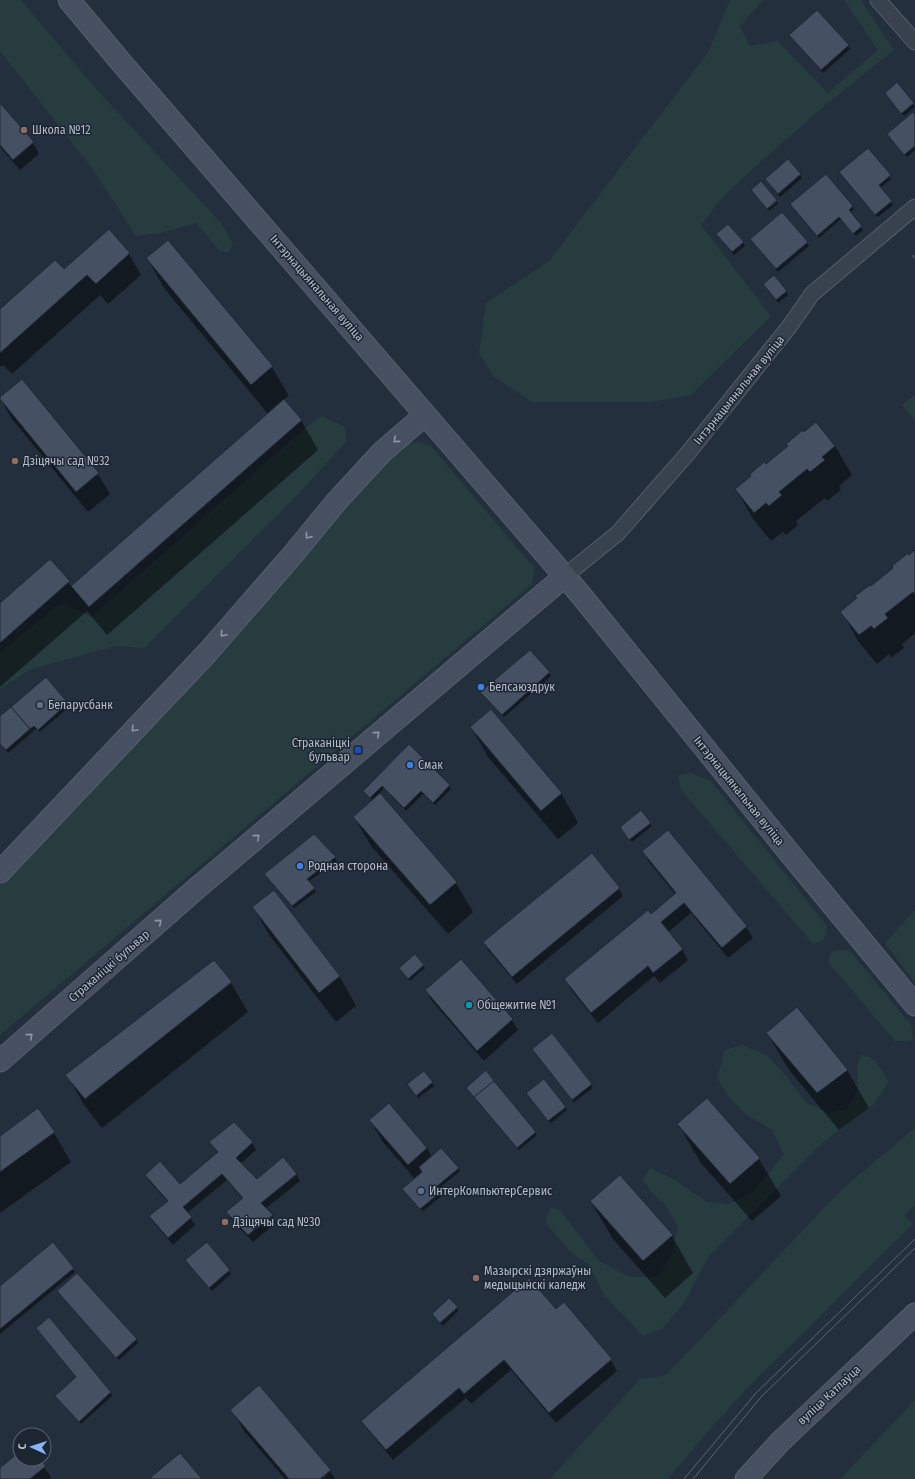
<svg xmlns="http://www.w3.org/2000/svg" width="915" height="1479" viewBox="0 0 915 1479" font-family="'Fira Sans Condensed',sans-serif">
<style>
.green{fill:#263c3f}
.shadow{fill:#0007}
.building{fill:#455162;stroke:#1f2835}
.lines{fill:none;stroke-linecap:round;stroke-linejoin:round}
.street-casing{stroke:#565f6c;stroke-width:17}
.secondary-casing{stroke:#565f6c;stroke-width:23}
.street{stroke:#38414e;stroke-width:15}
.secondary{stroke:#465061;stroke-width:21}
.tram{stroke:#5a6575;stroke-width:1}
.oneway{stroke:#8e96a5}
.education-dot{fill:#8d6e63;stroke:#1d2633;stroke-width:1.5}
.shop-dot{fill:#3f7fe0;stroke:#1d2633;stroke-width:1.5}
.service-dot{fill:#5c6f8a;stroke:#1d2633;stroke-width:1.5}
.transit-dot{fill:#1a4fb4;stroke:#1d2633;stroke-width:1.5}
.culture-dot{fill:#0f9aa8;stroke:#1d2633;stroke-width:1.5}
.labels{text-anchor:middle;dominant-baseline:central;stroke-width:3;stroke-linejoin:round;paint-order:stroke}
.poi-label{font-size:12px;fill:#b4bcc9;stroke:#1d2633;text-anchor:start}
.street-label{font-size:12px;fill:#b4bcc9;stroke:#1d2633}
</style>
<rect width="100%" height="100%" fill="#242f3e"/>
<g class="green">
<path d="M0,0H21L96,89L221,223L233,244L228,253L219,250L196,223L161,233L136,236L92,168L0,51Z"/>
<path d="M730,0H763L740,26L750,46L777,41L828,93L878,50L844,0H861L894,50L823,107L757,165L721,199L701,225L771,316L691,395L652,402H532L494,377L479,353L486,303L549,261L709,51Z"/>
<path d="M915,395V421L902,405Z"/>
<path d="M322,416L345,427L346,442L284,509L144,648L115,646L29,670L0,689V652L58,605L66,604L91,617L306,427Z"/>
<path d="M419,442L431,446L535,569L531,585L0,1035V884L397,449L409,443Z"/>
<path d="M691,773L711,781L827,926C826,937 825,941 813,944L681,790L678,775Z"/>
<path d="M915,910V983L885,943Z"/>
<path d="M836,950L850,951L911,1025L913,1039L910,1041H895L828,962L831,953Z"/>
<path d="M742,1045L767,1055L786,1076L807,1103L829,1113L847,1109L858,1089L857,1065L861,1055L870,1057L877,1063L889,1082L873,1105L822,1143L708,1257L685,1302L662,1329L643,1336L604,1295L588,1264L570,1252L545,1222L551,1207L561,1211L599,1261L630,1277H658L672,1254L678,1226L663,1202L651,1192L643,1179L650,1168L673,1179L707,1202L730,1204L755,1190L784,1154L772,1130L747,1115L729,1097L717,1078L725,1050Z"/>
<path d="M915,1128V1205L904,1215L913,1224L750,1385L703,1437L668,1479H550L640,1379L666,1375L842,1189Z"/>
<path d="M915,1400V1479H840Z"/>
</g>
<g class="shadow">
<path d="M790,35L848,46L850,49L823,73Z"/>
<path d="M897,84L915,107L904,116L888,96Z"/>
<path d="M0,105L33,143L39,154L20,170L0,147Z"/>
<path d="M915,116V150L907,157L888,134Z"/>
<path d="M800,174L802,178L780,197L766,179Z"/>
<path d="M826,175L854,209L850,213L863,230L856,236L841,219L819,238L793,207Z"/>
<path d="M842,176H890L891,179L880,188L893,205L878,217Z"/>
<path d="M777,202L778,204L769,211L768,209Z"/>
<path d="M109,231L129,254L141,275L108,304L100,295L12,374L3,365L0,367V310L64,271Z"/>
<path d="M719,237L743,242L745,246L734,255Z"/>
<path d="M753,242L807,243L809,246L778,272Z"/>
<path d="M147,258L272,367L289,396L283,400L301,420L318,450L107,635L87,611L0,687V604L50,560L72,587L268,414L164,288Z"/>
<path d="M766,287L786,292L788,295L778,303Z"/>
<path d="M0,398L98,474L110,494L88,512L12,419Z"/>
<path d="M835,446L852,475L839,486L841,490L827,501L825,498L796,521L798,525L786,535L783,532L771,541L753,519L736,489L766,465Z"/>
<path d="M915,551V633L902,644L904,648L891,658L889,654L877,664L858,641L842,612Z"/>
<path d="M549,673L551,676L504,717L481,692Z"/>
<path d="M46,678L69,707L40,732L37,728L8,753L0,743V717Z"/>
<path d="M471,727L561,793L578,823L558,839L488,757Z"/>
<path d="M409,746L451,789L435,805L423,794L406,811L384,788L379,794L456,883L473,912L448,934L371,846L354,817L373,801L366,794Z"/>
<path d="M650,823L652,826L632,842L621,828Z"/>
<path d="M668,831L746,927L753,938L728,958L691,913L668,932L682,949L688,960L660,983L654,976L598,1023L571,990L565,980L651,915L676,895L649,862L643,851Z"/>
<path d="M592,855L619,889L623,896L517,984L488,950L485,943Z"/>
<path d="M335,858L337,861L308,882L316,892L294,908L267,878Z"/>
<path d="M273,891L340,977L356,1006L336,1022L270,936L253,907Z"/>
<path d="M461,960L512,1020L518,1030L484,1061L432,1001L426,990Z"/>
<path d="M213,962L231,983L248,1012L102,1128L84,1105L67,1075Z"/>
<path d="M423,965L425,968L410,981L400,968Z"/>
<path d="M767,1033L847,1070L869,1108L839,1130L789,1070Z"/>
<path d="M533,1049L591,1085L593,1088L574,1102Z"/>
<path d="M432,1083L434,1086L418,1098L410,1087Z"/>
<path d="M469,1091L535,1132L537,1135L519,1150Z"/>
<path d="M529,1096L565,1107L567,1110L551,1123Z"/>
<path d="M38,1110L54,1133L71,1162L0,1213V1137Z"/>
<path d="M370,1120L427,1148L432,1157L459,1168L460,1171L437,1190L442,1196L423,1211L405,1192L415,1179L382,1141Z"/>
<path d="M233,1124L252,1143L256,1150L240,1164L257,1180L296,1174L300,1181L265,1209L272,1216L276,1223L253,1242L231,1219L227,1212L243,1199L227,1180L187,1213L195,1225L173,1245L154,1223L150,1217L168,1202L150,1182L146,1175L180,1185L218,1153L210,1143Z"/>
<path d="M679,1125L759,1159L781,1196L752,1221L700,1162Z"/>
<path d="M619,1177L672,1236L693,1273L665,1298L613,1239L591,1202Z"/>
<path d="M206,1243L231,1274L212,1291L189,1263Z"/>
<path d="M53,1244L75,1272L0,1334V1288Z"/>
<path d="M58,1292L136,1340L138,1343L119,1360Z"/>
<path d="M563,1304L611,1360L617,1371L556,1423L511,1370L471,1404L466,1398L393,1460L369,1431L362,1421L556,1311Z"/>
<path d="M457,1308L458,1311L443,1326L433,1314Z"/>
<path d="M77,1378L110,1392L112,1396L81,1424L59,1400Z"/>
<path d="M232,1410L330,1471L335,1479H322L328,1474V1471L319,1479H285L244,1431Z"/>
<path d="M20,1453V1459H38L51,1477L49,1479H0V1469Z"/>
</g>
<g class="building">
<path d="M817,10L849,45L821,70L789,35Z"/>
<path d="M897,82L914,103L901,114L885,93Z"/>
<path d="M0,103L34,142L13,160L0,145Z"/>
<path d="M913,112L915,115V146L904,155L887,134Z"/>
<path d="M868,148L891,175L879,185L892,201L875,215L839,172Z"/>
<path d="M788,159L801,174L778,194L765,179Z"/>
<path d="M826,174L853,206L849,210L862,226L853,234L839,217L817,236L790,204Z"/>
<path d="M761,181L777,200L767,209L751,190Z"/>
<path d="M782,212L808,242L776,269L750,239Z"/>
<path d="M728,224L744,242L732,252L716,234Z"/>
<path d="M109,229L130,253L96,284L87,275L0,353V309L55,260L64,269Z"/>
<path d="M168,240L273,366L251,385L146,258Z"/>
<path d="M915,253V261L911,256Z"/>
<path d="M774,275L787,291L776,300L763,284Z"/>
<path d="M22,379L99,473L76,492L0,399V397Z"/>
<path d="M284,399L302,420L89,607L71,586Z"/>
<path d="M816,422L835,446L822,457L825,460L810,472L807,469L779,492L782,495L769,506L766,503L754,513L735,489L751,476L750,474L764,462L766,464L788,446L786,444L803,430L804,432Z"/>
<path d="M915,550V595L913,592L885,614L888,618L874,629L871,626L859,635L840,612L857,598L855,596L870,585L871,586L893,568L892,566L908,553L909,555Z"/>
<path d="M50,559L70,581L0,643V603Z"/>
<path d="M530,650L550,672L502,715L480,692Z"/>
<path d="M46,677L68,703L38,730L34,726L30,729L11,707Z"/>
<path d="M11,707L30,729L6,750L0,744V716Z"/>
<path d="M491,709L562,793L541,811L470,727Z"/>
<path d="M409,744L450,785L433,803L421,791L404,808L382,786L370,798L363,791Z"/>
<path d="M380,793L457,882L430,905L353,817Z"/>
<path d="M641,810L651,823L629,840L620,827Z"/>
<path d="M668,830L747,926L722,948L684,903L661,922L683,949L653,973L648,966L591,1013L564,979L648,910L651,914L676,893L642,851Z"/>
<path d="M314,834L336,857L307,879L315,888L292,906L264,874Z"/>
<path d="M592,853L620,888L512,977L483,942Z"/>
<path d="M274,890L340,976L319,993L252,907Z"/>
<path d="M415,954L424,965L408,979L399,968Z"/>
<path d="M461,959L513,1019L477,1051L425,990Z"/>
<path d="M214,960L232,982L85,1099L65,1075Z"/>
<path d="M797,1007L848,1070L817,1093L766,1033Z"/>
<path d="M552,1033L592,1084L572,1100L532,1049Z"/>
<path d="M486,1070L494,1081L474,1097L466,1088Z"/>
<path d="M424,1071L433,1082L416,1096L407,1084Z"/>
<path d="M544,1079L566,1107L548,1121L526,1093Z"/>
<path d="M494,1081L536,1132L517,1148L474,1097Z"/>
<path d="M707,1098L760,1158L730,1184L677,1124Z"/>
<path d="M389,1103L427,1148L408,1165L369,1120Z"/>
<path d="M38,1108L55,1132L0,1172V1136Z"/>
<path d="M234,1122L253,1142L236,1158L257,1179L283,1157L297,1174L261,1203L273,1215L248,1235L226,1212L243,1198L222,1174L183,1207L192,1217L168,1238L149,1216L168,1201L145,1175L160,1161L180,1184L218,1152L209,1142Z"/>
<path d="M441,1148L459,1168L436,1187L441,1192L420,1209L402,1189L422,1172L419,1167Z"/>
<path d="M620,1175L673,1235L643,1261L590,1201Z"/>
<path d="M53,1242L74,1268L0,1329V1286Z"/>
<path d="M207,1242L230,1270L209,1288L185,1260Z"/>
<path d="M77,1273L137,1339L116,1358L57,1291Z"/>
<path d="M529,1278L556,1309L564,1302L612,1359L549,1413L504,1360L464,1394L459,1388L386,1450L361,1421Z"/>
<path d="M449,1298L458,1307L440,1323L432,1314Z"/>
<path d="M49,1317L111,1392L79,1422L55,1396L76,1377L36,1328Z"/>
<path d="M259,1385L331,1470L320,1479H289L230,1410Z"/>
<path d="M20,1451V1459H40L46,1466L30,1479H0V1468Z"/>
<path d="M180,1453L202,1479H153L151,1477Z"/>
</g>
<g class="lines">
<defs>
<g id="street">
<path d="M878,0L915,42"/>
<path d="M565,576L618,533L688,453L789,327L812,294L915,207"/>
</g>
<g id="secondary">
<path d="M69,0L120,61L580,594L796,861L915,1005"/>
<path d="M0,872L208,652L295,552L336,502L382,452L425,415"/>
<path d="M0,1061L196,889L565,576"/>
<path d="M746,1479L781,1441L915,1314"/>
</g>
</defs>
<use href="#street" class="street-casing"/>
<use href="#secondary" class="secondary-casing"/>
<use href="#street" class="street"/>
<use href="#secondary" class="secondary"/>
<g class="tram">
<path d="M684,1479L756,1393L915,1239"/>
<path d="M693,1479L761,1397L915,1248"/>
</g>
</g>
<defs><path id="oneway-chevron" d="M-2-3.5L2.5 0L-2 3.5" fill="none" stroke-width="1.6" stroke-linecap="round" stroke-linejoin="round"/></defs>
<g class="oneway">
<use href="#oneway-chevron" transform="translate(396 440) rotate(140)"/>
<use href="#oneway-chevron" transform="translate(308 536) rotate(129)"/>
<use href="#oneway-chevron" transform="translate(223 634) rotate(131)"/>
<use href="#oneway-chevron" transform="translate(134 729) rotate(133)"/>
<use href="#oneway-chevron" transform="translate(377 734) rotate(-41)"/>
<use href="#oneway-chevron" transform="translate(257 837) rotate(-41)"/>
<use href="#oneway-chevron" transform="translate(159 922) rotate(-41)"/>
<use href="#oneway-chevron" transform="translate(30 1036) rotate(-41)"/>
</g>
<g class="education-dot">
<circle cx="24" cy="130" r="4"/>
<circle cx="15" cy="461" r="4"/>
<circle cx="225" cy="1222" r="4"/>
<circle cx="476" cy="1278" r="4"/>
</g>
<g class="shop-dot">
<circle cx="481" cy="687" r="4"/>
<circle cx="410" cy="765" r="4"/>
<circle cx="300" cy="866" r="4"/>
</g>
<g class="service-dot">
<circle cx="40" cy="705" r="4"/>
<circle cx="421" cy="1191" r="4"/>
</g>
<rect class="transit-dot" x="354" y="746" width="8" height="8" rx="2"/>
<circle class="culture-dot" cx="469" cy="1005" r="4"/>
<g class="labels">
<g class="poi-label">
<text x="32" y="130">Школа №12</text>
<text x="23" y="461">Дзіцячы сад №32</text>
<text x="489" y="687">Белсаюздрук</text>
<text x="48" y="705">Беларусбанк</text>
<text x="350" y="743" text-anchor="end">Страканіцкі<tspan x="350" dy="14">бульвар</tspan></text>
<text x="418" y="765">Смак</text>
<text x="308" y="866">Родная сторона</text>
<text x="477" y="1005">Общежитие №1</text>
<text x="429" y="1191">ИнтерКомпьютерСервис</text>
<text x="233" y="1222">Дзіцячы сад №30</text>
<text x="484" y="1271">Мазырскі дзяржаўны<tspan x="484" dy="14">медыцынскі каледж</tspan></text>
</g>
<g class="street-label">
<text transform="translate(317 288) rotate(49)">Інтэрнацыянальная вуліца</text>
<text transform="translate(739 390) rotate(-51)">Інтэрнацыянальная вуліца</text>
<text transform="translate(739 791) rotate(51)">Інтэрнацыянальная вуліца</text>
<text transform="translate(109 966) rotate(-41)">Страканіцкі бульвар</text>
<text transform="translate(829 1395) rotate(-43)">вуліца Катлаўца</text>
</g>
</g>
<g transform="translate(32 1447) rotate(273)"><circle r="19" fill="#1d2633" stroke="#59626f"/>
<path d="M0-3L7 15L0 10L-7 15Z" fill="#8ab4f8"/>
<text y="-6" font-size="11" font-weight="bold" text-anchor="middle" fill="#b4bcc9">С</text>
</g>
</svg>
